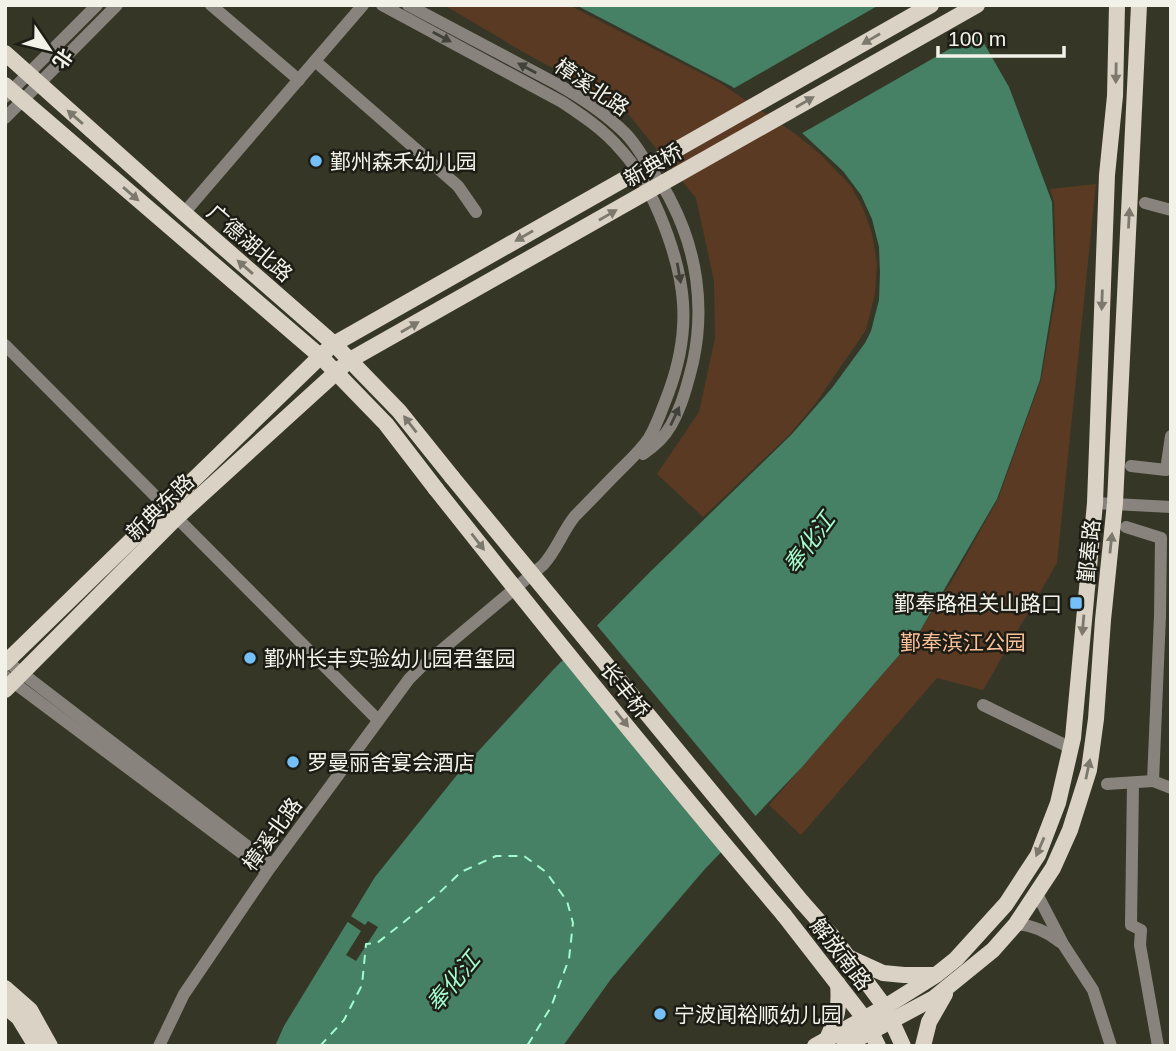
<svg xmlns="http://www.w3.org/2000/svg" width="1176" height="1051" viewBox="0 0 1176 1051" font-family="Arial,'Noto Sans SC',sans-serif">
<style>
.green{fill:#5b3a23}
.water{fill:#468165}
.pier{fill:#363627}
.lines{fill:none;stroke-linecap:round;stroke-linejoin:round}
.ferry{stroke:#a1fbce;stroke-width:2;stroke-dasharray:9 7;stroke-linecap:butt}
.minor{stroke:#88847d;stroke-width:12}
.major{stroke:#dad2c4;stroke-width:16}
.major-bridge{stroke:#dad2c4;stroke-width:16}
.oneway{fill:#42413a}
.oneway2{fill:#7c786d}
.poi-dot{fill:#75c0f6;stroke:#1d1d16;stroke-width:2.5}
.labels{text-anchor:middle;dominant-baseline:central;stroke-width:5;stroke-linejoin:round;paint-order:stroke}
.street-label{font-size:21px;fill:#f2f2e9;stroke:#1d1d16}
.poi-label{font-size:21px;fill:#f2f2e9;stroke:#1d1d16;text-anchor:start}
.park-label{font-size:21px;fill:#fac099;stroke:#1d1d16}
.water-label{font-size:23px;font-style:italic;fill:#a1fbce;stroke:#1d1d16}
</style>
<rect width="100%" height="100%" fill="#363627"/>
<g class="green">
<path d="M444,5H569L720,83L797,135L821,155L851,186L863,208L872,234L877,263L875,294L866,330L815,404L789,435L703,517L657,474L699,412L715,338L714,281L696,198L621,105L525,53Z"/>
<path d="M1096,184L1057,563L983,690L937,678L801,835L769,805L920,631L953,579L998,499L1041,380L1057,288L1054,201L1050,189Z"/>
</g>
<path class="water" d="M576,5H962L1009,87L1052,202L1055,287L1040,380L997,499L920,631L802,767L704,870L611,979L563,1046H275L284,1026L375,877L461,770L553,670L650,572L792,434L832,388L865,343L871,331L879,300L880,273L879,247L872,219L861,195L843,171L802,133L778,115L731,86Z"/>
<g class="pier">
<path d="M879,5H966L981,31L799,135L776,118L731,90Z"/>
<path d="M595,623L758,819L725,853L561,656Z"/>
<path d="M349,915L365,925L368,921L378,927L356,961L346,955L361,931L345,920Z"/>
</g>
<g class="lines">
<path class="ferry" d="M320,1046L344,1020L362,985L366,944L377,943L404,922L437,895L461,872L496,856H524L546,872L567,901L573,923L569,959L551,1007L527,1046"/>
<g class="minor">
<path d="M211,5L299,80"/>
<path d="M408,5L557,84C582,98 606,114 626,134C636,144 643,158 651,169C658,180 666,190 671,201C697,251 705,307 693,362C687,387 678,422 660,440C655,445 649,450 643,454"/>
<path d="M315,61L458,186L476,212"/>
<path d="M5,97L97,5"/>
<path d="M5,118L117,5"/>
<path d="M1145,203L1171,210"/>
<path d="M184,213L363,5"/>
<path d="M5,345L378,720"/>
<path d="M1131,466L1166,470L1171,436"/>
<path d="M1095,503L1171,507"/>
<path d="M1126,527L1161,538L1160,616L1153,781L1171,788"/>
<path d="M5,660L272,865"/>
<path d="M5,676L267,872"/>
<path d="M983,705L1071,748"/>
<path d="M1133,783L1131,925L1141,930L1140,945L1158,1046"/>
<path d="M1107,784L1153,781"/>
<path d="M1037,894L1063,944L1093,990L1111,1046"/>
<path d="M1016,924C1033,925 1046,931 1060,942"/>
<path d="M159,1046L184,994L267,872L409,679L420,668L543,565C557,550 562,532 575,516C590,501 605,485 620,470C630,460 641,450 649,438C657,425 662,409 668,394C693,328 686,277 659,213C649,190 637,167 620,149C604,130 583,116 562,102L382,5"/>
</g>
<g class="major">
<path d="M5,53L184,213L334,344L399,411L452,477"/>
<path d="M5,85L320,356L386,424L436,489"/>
<path d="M5,663L327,350"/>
<path d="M5,690L176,518L342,367"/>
<path d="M802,902L833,937L885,1007L903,1046"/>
<path d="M784,915L864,1018L878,1046"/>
<path d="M850,958L883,973L904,975H933"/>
<path d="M5,988L30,1010L50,1046"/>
<path d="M5,1006L19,1018L36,1046"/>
<path d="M827,1039C837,1017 840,1009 838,984"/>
<path d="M815,1046L885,1007L936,975L956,959L1006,904L1038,855L1058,803L1073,738L1095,503L1107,175L1115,96L1117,5"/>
<path d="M844,1046L934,998L993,950L1016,924L1053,868L1070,830L1089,770L1096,719L1103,620L1115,503L1139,5"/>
<path d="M923,1046L929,1022L945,994"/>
</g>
<g class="major-bridge">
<path d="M334,344L931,5"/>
<path d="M350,360L977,5"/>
<path d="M452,477L802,902"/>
<path d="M436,489C550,633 665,775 784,915"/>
</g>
</g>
<defs><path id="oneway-solid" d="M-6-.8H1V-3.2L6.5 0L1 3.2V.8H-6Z" transform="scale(1.75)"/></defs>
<g class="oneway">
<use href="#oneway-solid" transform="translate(442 37) rotate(28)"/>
<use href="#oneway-solid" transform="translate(527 68) rotate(-152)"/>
<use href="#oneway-solid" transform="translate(679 273) rotate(80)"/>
<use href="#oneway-solid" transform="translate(675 416) rotate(-65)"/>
</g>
<g class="oneway2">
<use href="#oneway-solid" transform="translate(871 39) rotate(150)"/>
<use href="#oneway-solid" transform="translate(1116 73) rotate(91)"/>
<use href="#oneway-solid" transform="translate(805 102) rotate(-30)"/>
<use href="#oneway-solid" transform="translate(75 117) rotate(-139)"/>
<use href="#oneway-solid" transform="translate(131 194) rotate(41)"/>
<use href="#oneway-solid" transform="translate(608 215) rotate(-30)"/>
<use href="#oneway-solid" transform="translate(1129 218) rotate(-87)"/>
<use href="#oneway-solid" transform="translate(524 236) rotate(150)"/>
<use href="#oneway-solid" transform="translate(245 267) rotate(-139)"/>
<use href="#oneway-solid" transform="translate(1102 300) rotate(92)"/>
<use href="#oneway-solid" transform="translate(410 327) rotate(-30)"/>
<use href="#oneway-solid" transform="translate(410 424) rotate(-128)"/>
<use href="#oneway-solid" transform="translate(478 542) rotate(52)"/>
<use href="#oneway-solid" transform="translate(1111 543) rotate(-84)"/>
<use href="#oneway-solid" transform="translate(1083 625) rotate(95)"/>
<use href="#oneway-solid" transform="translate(622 719) rotate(51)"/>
<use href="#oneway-solid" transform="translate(1088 769) rotate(-78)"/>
<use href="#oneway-solid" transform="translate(1040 847) rotate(113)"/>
</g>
<g class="poi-dot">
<circle cx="316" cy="161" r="7"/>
<rect x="1069" y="596" width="14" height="14" rx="3.5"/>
<circle cx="250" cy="658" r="7"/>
<circle cx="293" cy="762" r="7"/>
<circle cx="660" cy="1014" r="7"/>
</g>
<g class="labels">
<g class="street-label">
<text transform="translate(592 87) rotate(34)">樟溪北路</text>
<text transform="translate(653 165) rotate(-30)">新典桥</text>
<text transform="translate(250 243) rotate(41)">广德湖北路</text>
<text transform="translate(160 507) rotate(-44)">新典东路</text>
<text transform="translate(1089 551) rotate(-84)">鄞奉路</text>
<text transform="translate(625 690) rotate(51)">长丰桥</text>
<text transform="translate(272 834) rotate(-54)">樟溪北路</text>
<text transform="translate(841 954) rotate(52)">解放南路</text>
</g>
<g class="poi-label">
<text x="330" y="161">鄞州森禾幼儿园</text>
<text x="1062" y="603" text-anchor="end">鄞奉路祖关山路口</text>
<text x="264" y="658">鄞州长丰实验幼儿园君玺园</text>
<text x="307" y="762">罗曼丽舍宴会酒店</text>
<text x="674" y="1014">宁波闻裕顺幼儿园</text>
</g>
<g class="park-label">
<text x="963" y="642">鄞奉滨江公园</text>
</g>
<g class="water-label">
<text transform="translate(809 543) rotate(-54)">奉化江</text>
<text transform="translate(453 982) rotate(-51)">奉化江</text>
</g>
</g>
<rect width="1176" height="1051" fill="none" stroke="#f2f2e9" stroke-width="14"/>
<g transform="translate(49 49) rotate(125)" stroke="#1d1d16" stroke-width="5" paint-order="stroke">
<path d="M0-5L12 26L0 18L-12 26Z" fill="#f2f2e9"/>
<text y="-10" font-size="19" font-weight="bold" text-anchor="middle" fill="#f2f2e9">北</text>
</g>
<path d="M938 46v10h126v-10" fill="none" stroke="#f2f2e9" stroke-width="3.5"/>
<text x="948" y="46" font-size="21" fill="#f2f2e9" stroke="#1d1d16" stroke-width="5" paint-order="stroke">100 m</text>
</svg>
